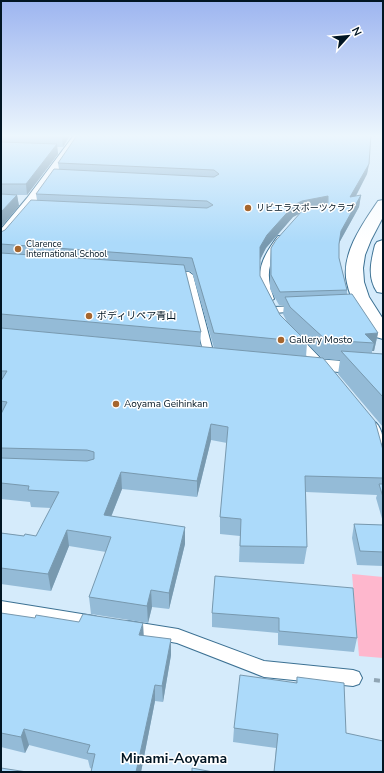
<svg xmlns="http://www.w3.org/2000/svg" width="384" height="773" viewBox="0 0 384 773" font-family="'Nunito Sans','Noto Sans JP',sans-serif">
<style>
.green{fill:#feb7cd}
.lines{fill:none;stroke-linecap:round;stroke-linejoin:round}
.service-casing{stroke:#3c7193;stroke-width:2}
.minor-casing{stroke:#3c7193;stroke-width:2}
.secondary-casing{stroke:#3c7193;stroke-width:2}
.path{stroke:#90a5b4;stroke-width:4;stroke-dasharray:6 3;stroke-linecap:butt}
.service{fill:#fff;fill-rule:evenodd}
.minor{fill:#fff;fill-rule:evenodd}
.secondary{fill:#fff;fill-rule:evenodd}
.wall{fill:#94bbd7;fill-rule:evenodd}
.shaded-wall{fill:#7899af}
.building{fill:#acdafa;stroke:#7899af}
.poi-dot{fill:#a6662e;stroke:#fff;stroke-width:1.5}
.labels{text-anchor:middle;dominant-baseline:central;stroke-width:3;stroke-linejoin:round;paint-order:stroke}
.far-poi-label{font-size:9px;fill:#011523;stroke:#fff;text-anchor:start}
.poi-label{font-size:10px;fill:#011523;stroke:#fff;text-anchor:start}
.near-quarter-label{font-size:14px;font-weight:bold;fill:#011523;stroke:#fff}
</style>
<rect width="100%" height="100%" fill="#d5ebfb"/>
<path class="green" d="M352,574L383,577V658L359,656Z"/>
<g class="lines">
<defs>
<g id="service">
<path d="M278,236H281L285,238C269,260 264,272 274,299L269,302C264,300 264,297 262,292C255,270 265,253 278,236Z"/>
<path d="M172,271L189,272L193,275L214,355L213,357H205L204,355L185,277L169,276L168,274L169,272Z"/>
<path d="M298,306L301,307L303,309L301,311L274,313L269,310L274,307Z"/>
<path d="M296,336L300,337L328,366L329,368L328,370H320L292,341L291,339L292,337Z"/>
<path d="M369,419C380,422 383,434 383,444L379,443L363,423L365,420Z"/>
<path d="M1,601L94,616L100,618L102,623L100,628L94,630L1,615Z"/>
<path d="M128,621L178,629L264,661L353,670L359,672L362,678L359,684L353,686L264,677L177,643L122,633L120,628L122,623Z"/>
</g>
<g id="minor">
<path d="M74,135H84L37,204L6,242L1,244V229L27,198Z"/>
<path d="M302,358L383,364V376L295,368L292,364L295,360Z"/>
</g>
<g id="secondary">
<path d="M383,200V217L371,240L365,255L363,268L364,282L369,297L383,319V339L376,337C364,320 351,303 347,283C340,255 363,223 378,201Z"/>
<path d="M383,240V293L377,292C367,277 371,261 375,245L377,242Z"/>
</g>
</defs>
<use href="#service" class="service-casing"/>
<use href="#minor" class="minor-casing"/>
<use href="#secondary" class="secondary-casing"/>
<path class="path" d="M374,680L383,681"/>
<use href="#service" class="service"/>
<use href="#minor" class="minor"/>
<use href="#secondary" class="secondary"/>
</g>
<g class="wall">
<path d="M1,134H71L63,147H57L58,154L27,195H17L19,206L1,227Z"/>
<path d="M58,163L369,164L367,174L356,196L361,195L359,207L339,243V258L347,290V294L378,333L374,351H372V353L383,354V427L338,374L340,360L323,359L307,343L306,357L383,450V522L376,498L377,495L306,492L307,547L304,564L239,562L240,536L220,534V517L227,443L211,440L197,497L122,489L111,517L185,527V544L169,609L152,607L148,623L91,614L89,597L106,552L69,546L51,591L1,584V533L24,536H36L51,508L31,507L30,502L1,499V328L214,348L192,272L185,271L201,332L200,347L1,328V232L5,230L37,200L36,194L59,169ZM301,212L271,248L270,261V289L279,305H284L283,314L287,322L280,315L260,276V259L266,248L293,217Z"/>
<path d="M354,524L383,525V566L357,565L352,538Z"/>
<path d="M215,576L357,638L354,652L278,645V633L212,627V613Z"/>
<path d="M1,613L143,636L171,639V655L163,702L155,701L141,772H91L92,769L90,768L88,760L29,745L25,753L1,747Z"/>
<path d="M297,677L346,733L383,772H274L276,748L233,742L234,728L296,683Z"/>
</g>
<g class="shaded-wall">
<path d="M64,134H71L63,147L62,137Z"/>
<path d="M57,144L58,154L27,195L26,184Z"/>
<path d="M369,164L367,174L349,209L350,197Z"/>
<path d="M17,195L19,206L1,227V212Z"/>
<path d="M361,195L359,207L339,243L337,257L341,231Z"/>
<path d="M328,196L327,208L301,213L293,217L266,248L260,260V247L267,235L294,205L302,201Z"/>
<path d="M378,333L374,351H372L374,343L365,334Z"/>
<path d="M211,424V440L197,497V481Z"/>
<path d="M121,472L122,489L105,532L104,515Z"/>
<path d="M185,527V544L169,609V593Z"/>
<path d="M67,530L69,546L51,591L48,574Z"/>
<path d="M151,590L152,607L148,623L147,606Z"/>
<path d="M143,623L144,639L139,635Z"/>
<path d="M171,639V655L163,702L162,686Z"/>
<path d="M155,685V701L141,772H136Z"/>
<path d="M24,729L29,745L25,753L21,737Z"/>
</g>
<g class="building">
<path d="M1,134H64L62,137L1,136Z"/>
<path d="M78,134H371L369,164L350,197L361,195L341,231L339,244V258L347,290L280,292L271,275V248L276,240L302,211L309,207L328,203V196L302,201L294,205L267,235L260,247V276L280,315L307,342L214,333L192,258L1,244V232L5,230L31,200L207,208L213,205L207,201L36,194L54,169L214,177L219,174L214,170L58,163Z"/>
<path d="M1,142L57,144L26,184H1Z"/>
<path d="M1,194L17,195L1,212Z"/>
<path d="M1,253L184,265L201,332L1,314Z"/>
<path d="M352,294L378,333L365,334L374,343L326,340L290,307L285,297Z"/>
<path d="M1,328L323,358L375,421L383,450V478L305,476L307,547L240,546L241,519L220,517L228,427L211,424L197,481L121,472L104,515L185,527L169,593L151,590L147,606L89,597L111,537L67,530L48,574L1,568V533L24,536L25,534L36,536L59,492L28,490L29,486L1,483V458L87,461L94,459V452L87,450L1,448V414L7,402L1,401V381L7,371H1Z"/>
<path d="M341,351L383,354V397Z"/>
<path d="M379,484H383V497Z"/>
<path d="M354,524L383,525V552L360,551Z"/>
<path d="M215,576L353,588L357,638L279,631V618L212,613Z"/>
<path d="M1,613L35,618L36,615L79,622L83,614L143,623L139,635L171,639L162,686L155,685L136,772H91L95,754L87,753L90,745L24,729L21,737L1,733Z"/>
<path d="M240,675L297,683V677L344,683L346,733L383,741V772H274L278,734L234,728Z"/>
<path d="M1,768L27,772H1Z"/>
<path d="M192,768L213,772H192Z"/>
</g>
<linearGradient id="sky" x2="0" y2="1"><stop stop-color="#9db5f0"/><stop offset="0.56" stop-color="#ecf6fd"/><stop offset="1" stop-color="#ecf6fd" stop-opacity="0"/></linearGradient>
<rect width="384" height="243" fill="url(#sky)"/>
<g class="poi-dot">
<circle cx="248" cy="208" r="4"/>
<circle cx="18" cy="249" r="4"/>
<circle cx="89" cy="316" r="4"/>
<circle cx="281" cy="340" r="4"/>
<circle cx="116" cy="404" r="4"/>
</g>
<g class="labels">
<g class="far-poi-label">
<text x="256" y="208">リビエラスポーツクラブ</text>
<text x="26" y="244">Clarence<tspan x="26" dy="10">International School</tspan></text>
</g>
<g class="poi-label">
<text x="97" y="316">ボディリペア青山</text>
<text x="289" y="340">Gallery Mosto</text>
<text x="124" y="404">Aoyama Geihinkan</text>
</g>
<g class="near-quarter-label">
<text x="174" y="758">Minami-Aoyama</text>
</g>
</g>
<rect width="384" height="773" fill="none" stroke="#011523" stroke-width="4"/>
<g transform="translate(348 36) rotate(63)" stroke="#ffffff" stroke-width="3" paint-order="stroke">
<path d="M0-3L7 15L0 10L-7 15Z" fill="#011523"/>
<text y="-6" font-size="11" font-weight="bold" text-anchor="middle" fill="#011523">N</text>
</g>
</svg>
